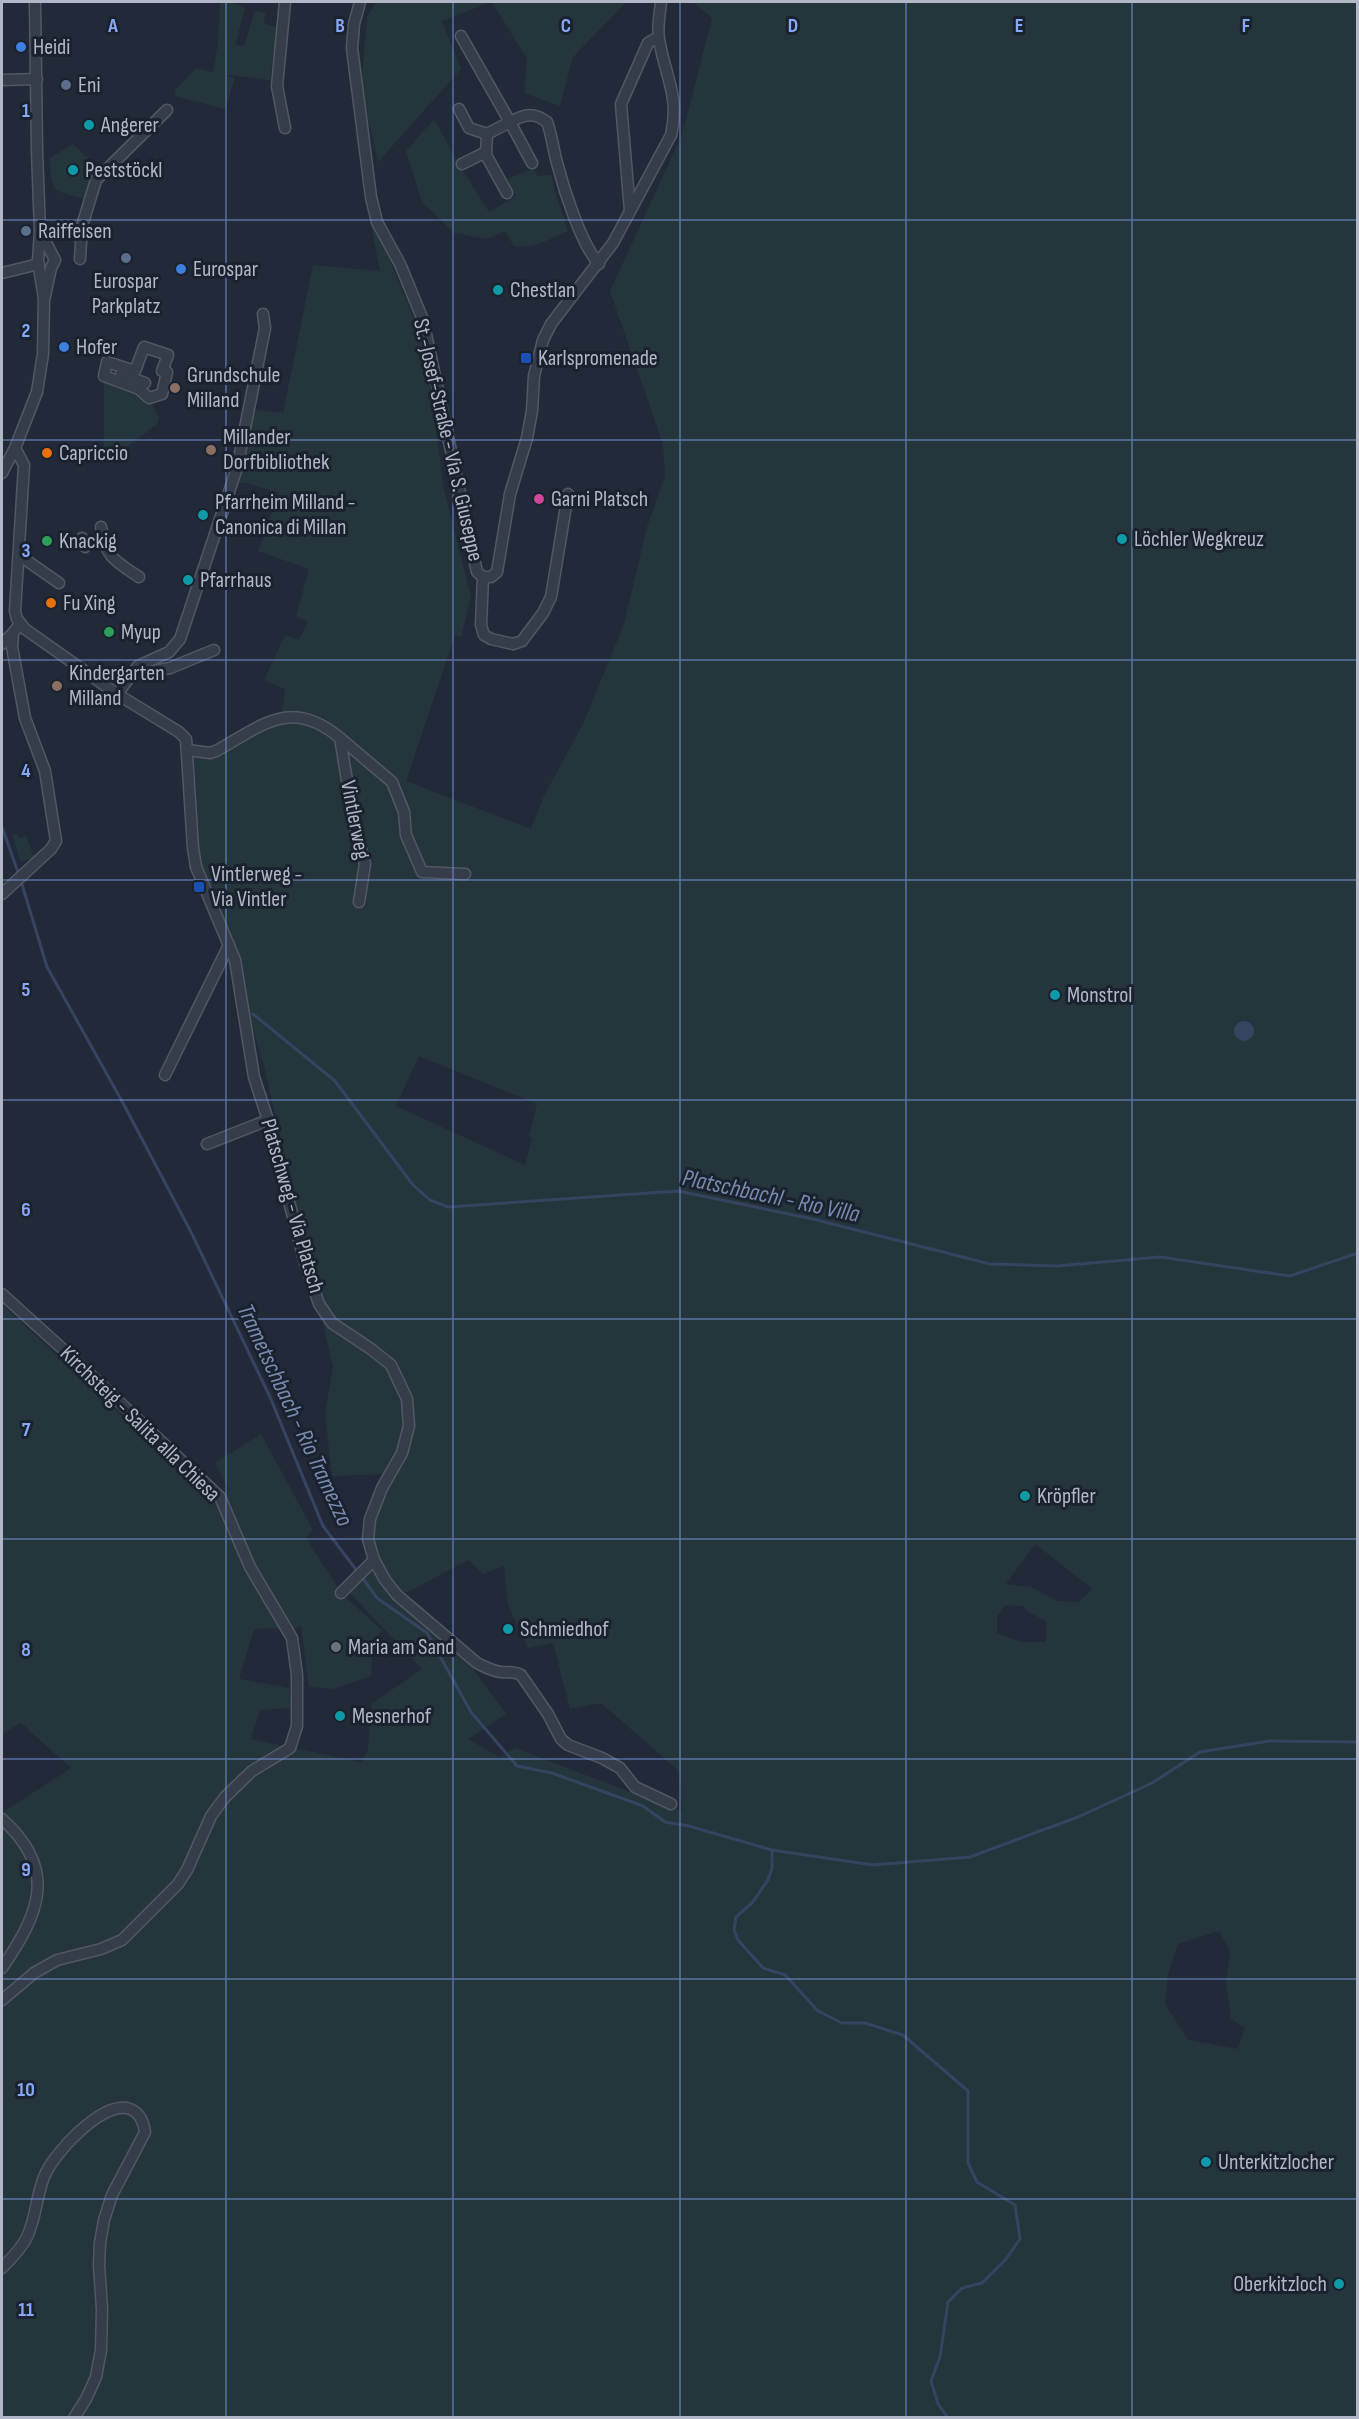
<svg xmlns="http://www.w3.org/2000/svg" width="1359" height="2419" viewBox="0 0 1359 2419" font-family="'Sofia Sans Condensed',sans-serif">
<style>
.green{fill:#24363b;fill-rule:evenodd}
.water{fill:#364461}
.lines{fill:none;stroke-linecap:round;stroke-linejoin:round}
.stream{stroke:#364461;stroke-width:3}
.minor-casing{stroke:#515765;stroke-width:13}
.minor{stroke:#363d4a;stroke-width:10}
.grid{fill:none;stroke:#86a8f6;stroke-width:1.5;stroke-opacity:0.55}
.shop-dot{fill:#3f7fe0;stroke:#1b222f;stroke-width:2}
.service-dot{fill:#5c6f8a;stroke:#1b222f;stroke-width:2}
.culture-dot{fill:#0f9aa8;stroke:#1b222f;stroke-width:2}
.transit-dot{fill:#1a4fb4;stroke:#1b222f;stroke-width:2}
.education-dot{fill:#8d6e63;stroke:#1b222f;stroke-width:2}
.food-dot{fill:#e8710a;stroke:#1b222f;stroke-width:2}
.hotel-dot{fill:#d1479c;stroke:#1b222f;stroke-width:2}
.leisure-dot{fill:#2e9e5b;stroke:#1b222f;stroke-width:2}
.worship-dot{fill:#6b7280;stroke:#1b222f;stroke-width:2}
.labels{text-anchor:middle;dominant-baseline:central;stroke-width:6;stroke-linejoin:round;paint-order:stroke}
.poi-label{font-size:22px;fill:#b1b7c6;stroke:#1b222f;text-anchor:start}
.street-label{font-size:22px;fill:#b1b7c6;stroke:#1b222f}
.water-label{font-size:24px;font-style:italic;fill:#798bae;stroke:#1b222f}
.grid-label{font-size:20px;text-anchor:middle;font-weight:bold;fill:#86a8f6;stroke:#1b222f;stroke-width:6;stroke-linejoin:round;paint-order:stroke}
</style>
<rect width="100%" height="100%" fill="#222a3a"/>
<g class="green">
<path d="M220,2H231L245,8L235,45L244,46L255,11L266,13L263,23L277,27L270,80L221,74L235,78L225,109L175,96V90L196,68L213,72L218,43Z"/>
<path d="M376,2H491L442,21L461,69L378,162L361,89L367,17Z"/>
<path d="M492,2H626L573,57L560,106L524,93L527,59Z"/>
<path d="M693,2H1357V2417H2V1813L71,1768L21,1723L2,1734V1304L217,1505L229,1489L215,1463L261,1434L313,1530L306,1538L341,1593L383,1631L373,1639L371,1676L333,1689L309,1687L301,1626L283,1634L276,1628L254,1629L239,1679L289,1688L290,1708L260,1710L251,1739L361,1762L368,1750L371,1704L422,1669L350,1593L374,1569L391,1595L473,1669L506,1714L468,1739L499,1757L515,1748L682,1812L679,1771L601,1703L570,1709L553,1643L528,1648L508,1605L504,1566L483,1574L468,1560L408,1592L399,1590L377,1557L374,1526L385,1474L332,1476L325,1414L333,1367L263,1061L200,861L194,758C225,756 252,734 281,722L285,689L264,680L285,635L299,640L308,622L296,616L309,569L258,551L279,493L250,484L236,482L253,410L283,413L313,265L380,271L367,204L424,344L444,490L471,596L461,637L455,635L406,781L531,829L544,796L584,722L624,624L647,527L665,476L663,444L610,291L682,135L712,18ZM419,1056L537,1104L529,1136L532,1139L525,1165L396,1106ZM1035,1544L1093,1589L1078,1602L1057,1601L1031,1587L1006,1584ZM1006,1605L1023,1606L1028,1612L1046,1621V1642H1021L997,1633V1616ZM1219,1931L1230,1951L1226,1983L1231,2019L1245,2028L1238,2049L1188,2040L1165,2004L1168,1975L1178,1944Z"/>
<path d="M434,119L463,171L489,212L516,196L507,179L533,169L538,176L552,175C554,195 563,212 568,231C549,239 535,249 514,246L505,231L487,239L454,233L422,202L406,151Z"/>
<path d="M73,144L100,171L92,177L85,199C51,190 52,193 50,158Z"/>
<path d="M104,376L149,398L159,418L157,424L123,450L104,457Z"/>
<path d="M17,834L18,838L26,836L34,857L21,862L12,835Z"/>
</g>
<circle class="water" cx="1244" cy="1031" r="10"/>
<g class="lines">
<g class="stream">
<path d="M2,827L19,875"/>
<path d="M21,881L47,967L123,1103L191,1232L270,1397L323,1526L357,1571"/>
<path d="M253,1014L335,1081L413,1185L430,1200L448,1207L678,1191L813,1219L990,1264L1057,1266L1160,1257L1290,1276L1358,1253"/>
<path d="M361,1576L377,1598L427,1633L471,1712L517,1766L552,1773L643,1806L665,1822L689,1826L772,1850L873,1865L970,1857L1078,1817L1152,1783L1200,1752L1269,1741L1358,1742"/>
<path d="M772,1851V1868L768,1880L752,1903L736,1917L734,1930L738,1940L763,1968L785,1975L818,2011L842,2023H865L903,2035L968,2091V2163L977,2182L1015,2205L1020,2239L1006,2259L982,2283L962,2288L948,2302L940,2357L931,2381L938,2404L948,2418"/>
</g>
<defs>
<g id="minor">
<path d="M285,2L277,86L285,128"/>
<path d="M360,2L354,24L352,48L371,197L377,222L400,264L423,320L477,572L483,577H491L497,572L510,494L527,438L532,411L534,376L543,340L551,324L613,243L671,135C680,96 665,76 659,39C657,27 660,13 661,2"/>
<path d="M461,36L510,122L487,134L486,155L507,193"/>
<path d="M2,80L37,79"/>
<path d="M459,109L469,128L487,134"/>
<path d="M532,163L510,122C525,114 534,112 547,122C552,135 553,149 557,163C564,190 581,244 599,264"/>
<path d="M462,164L486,152"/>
<path d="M630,211L621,104L648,43L658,37"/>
<path d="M40,231L55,260L51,268L45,296"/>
<path d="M80,259L82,226L96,180L167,110"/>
<path d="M2,273L39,264"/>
<path d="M144,347L168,355L162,371L167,372L162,394L149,398L139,389L104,376L107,362L135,371Z"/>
<path d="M121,374L145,383"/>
<path d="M15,448L24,465L15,611L17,619L25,629L117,694L179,732L186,739L193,848L196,867L235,960L254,1077L268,1120L304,1260L319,1304L332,1323L371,1349L391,1365L407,1399L409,1426L402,1453L382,1488L370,1519L368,1539L374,1560L385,1580L397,1595L477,1663C485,1667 492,1671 501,1672C509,1673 514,1671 521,1675L548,1714L561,1739L568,1745L602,1758L620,1768L635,1787L671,1804"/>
<path d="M2,473L15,448L37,392L43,354L44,299L38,261L40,231L37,151L35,2"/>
<path d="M101,527C105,557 115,561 139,577"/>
<path d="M82,538L85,547"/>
<path d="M26,560L59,583"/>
<path d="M483,577L481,625L484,635L491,639L513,644L522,641L543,613L551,597L568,494"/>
<path d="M2,644L13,633"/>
<path d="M132,675L170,668L214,650"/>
<path d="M117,694L138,666L169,652L180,639L237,468L265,328L263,314"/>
<path d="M340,738L392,782L404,812L406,835L422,872L465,874"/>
<path d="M188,750L210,753L216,751C263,725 291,697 340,738L354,823L365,864L359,902"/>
<path d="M2,894L51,849L56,841L45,771L25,718L12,647L13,633L20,624"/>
<path d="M165,1075L229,945"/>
<path d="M207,1144L268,1120"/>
<path d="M2,1294L77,1362L220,1497L250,1567L292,1638L297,1675V1726L290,1748L252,1771L225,1797L211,1816L187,1870L178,1884L122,1940L101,1949L57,1960L34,1973L2,2000"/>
<path d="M341,1593L374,1560"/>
<path d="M2,1819C59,1870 39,1914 2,1968"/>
<path d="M2,2268C10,2260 20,2250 26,2239C36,2220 36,2197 44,2177C53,2154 100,2103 127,2108C139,2111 143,2120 145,2132L112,2195L104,2220L100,2243L99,2265L102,2309L101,2350L96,2377L86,2399L74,2418"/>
</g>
</defs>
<use href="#minor" class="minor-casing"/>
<use href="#minor" class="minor"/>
</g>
<path class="grid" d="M226,2V2418M453,2V2418M680,2V2418M906,2V2418M1132,2V2418M2,220H1358M2,440H1358M2,660H1358M2,880H1358M2,1100H1358M2,1319H1358M2,1539H1358M2,1759H1358M2,1979H1358M2,2199H1358"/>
<g class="shop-dot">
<circle cx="21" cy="47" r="6"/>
<circle cx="181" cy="269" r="6"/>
<circle cx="64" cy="347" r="6"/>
</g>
<g class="service-dot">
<circle cx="66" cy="85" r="6"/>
<circle cx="26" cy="231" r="6"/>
<circle cx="126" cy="258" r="6"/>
</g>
<g class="culture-dot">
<circle cx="89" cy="125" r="6"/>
<circle cx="73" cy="170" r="6"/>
<circle cx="498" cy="290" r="6"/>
<circle cx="203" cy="515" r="6"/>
<circle cx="1122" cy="539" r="6"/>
<circle cx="188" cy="580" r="6"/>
<circle cx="1055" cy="995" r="6"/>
<circle cx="1025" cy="1496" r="6"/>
<circle cx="508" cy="1629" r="6"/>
<circle cx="340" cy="1716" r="6"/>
<circle cx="1206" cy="2162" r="6"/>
<circle cx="1339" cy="2284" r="6"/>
</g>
<g class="transit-dot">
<rect x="520" y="352" width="12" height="12" rx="3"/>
<rect x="193" y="881" width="12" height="12" rx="3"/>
</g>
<g class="education-dot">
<circle cx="175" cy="388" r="6"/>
<circle cx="211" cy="450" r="6"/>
<circle cx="57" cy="686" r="6"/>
</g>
<g class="food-dot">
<circle cx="47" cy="453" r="6"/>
<circle cx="51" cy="603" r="6"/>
</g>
<circle class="hotel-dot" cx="539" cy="499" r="6"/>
<g class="leisure-dot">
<circle cx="47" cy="541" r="6"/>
<circle cx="109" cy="632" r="6"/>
</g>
<circle class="worship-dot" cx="336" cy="1647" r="6"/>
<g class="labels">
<g class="poi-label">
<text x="33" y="47">Heidi</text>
<text x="78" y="85">Eni</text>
<text x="101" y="125">Angerer</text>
<text x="85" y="170">Peststöckl</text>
<text x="38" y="231">Raiffeisen</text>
<text x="193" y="269">Eurospar</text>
<text x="126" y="281" text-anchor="middle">Eurospar<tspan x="126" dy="25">Parkplatz</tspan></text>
<text x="510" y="290">Chestlan</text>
<text x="76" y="347">Hofer</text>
<text x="538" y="358">Karlspromenade</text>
<text x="187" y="375">Grundschule<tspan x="187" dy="25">Milland</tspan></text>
<text x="223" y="437">Millander<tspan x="223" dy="25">Dorfbibliothek</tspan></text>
<text x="59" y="453">Capriccio</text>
<text x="551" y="499">Garni Platsch</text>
<text x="215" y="502">Pfarrheim Milland -<tspan x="215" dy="25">Canonica di Millan</tspan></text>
<text x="1134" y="539">Löchler Wegkreuz</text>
<text x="59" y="541">Knackig</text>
<text x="200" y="580">Pfarrhaus</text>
<text x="63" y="603">Fu Xing</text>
<text x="121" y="632">Myup</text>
<text x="69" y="673">Kindergarten<tspan x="69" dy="25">Milland</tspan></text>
<text x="211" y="874">Vintlerweg -<tspan x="211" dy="25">Via Vintler</tspan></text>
<text x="1067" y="995">Monstrol</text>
<text x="1037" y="1496">Kröpfler</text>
<text x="520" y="1629">Schmiedhof</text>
<text x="348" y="1647">Maria am Sand</text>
<text x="352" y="1716">Mesnerhof</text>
<text x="1218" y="2162">Unterkitzlocher</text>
<text x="1327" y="2284" text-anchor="end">Oberkitzloch</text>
</g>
<g class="street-label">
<text transform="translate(448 440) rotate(77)">St.-Josef-Straße - Via S. Giuseppe</text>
<text transform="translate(355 820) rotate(79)">Vintlerweg</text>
<text transform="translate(292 1206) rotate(74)">Platschweg - Via Platsch</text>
<text transform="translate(140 1424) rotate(44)">Kirchsteig - Salita alla Chiesa</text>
</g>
<g class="water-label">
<text transform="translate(771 1196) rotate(12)">Platschbachl - Rio Villa</text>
<text transform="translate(295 1415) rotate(65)">Trametschbach - Rio Tramezzo</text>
</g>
</g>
<g class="grid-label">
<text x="113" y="32">A</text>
<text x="340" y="32">B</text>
<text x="566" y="32">C</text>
<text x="793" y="32">D</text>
<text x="1019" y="32">E</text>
<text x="1246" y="32">F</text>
<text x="26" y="117">1</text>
<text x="26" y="337">2</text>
<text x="26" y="557">3</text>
<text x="26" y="777">4</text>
<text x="26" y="996">5</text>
<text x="26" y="1216">6</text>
<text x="26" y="1436">7</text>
<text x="26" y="1656">8</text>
<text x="26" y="1876">9</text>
<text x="26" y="2096">10</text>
<text x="26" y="2316">11</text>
</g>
<rect width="1359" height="2419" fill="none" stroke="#b1b7c6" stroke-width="6"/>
</svg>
